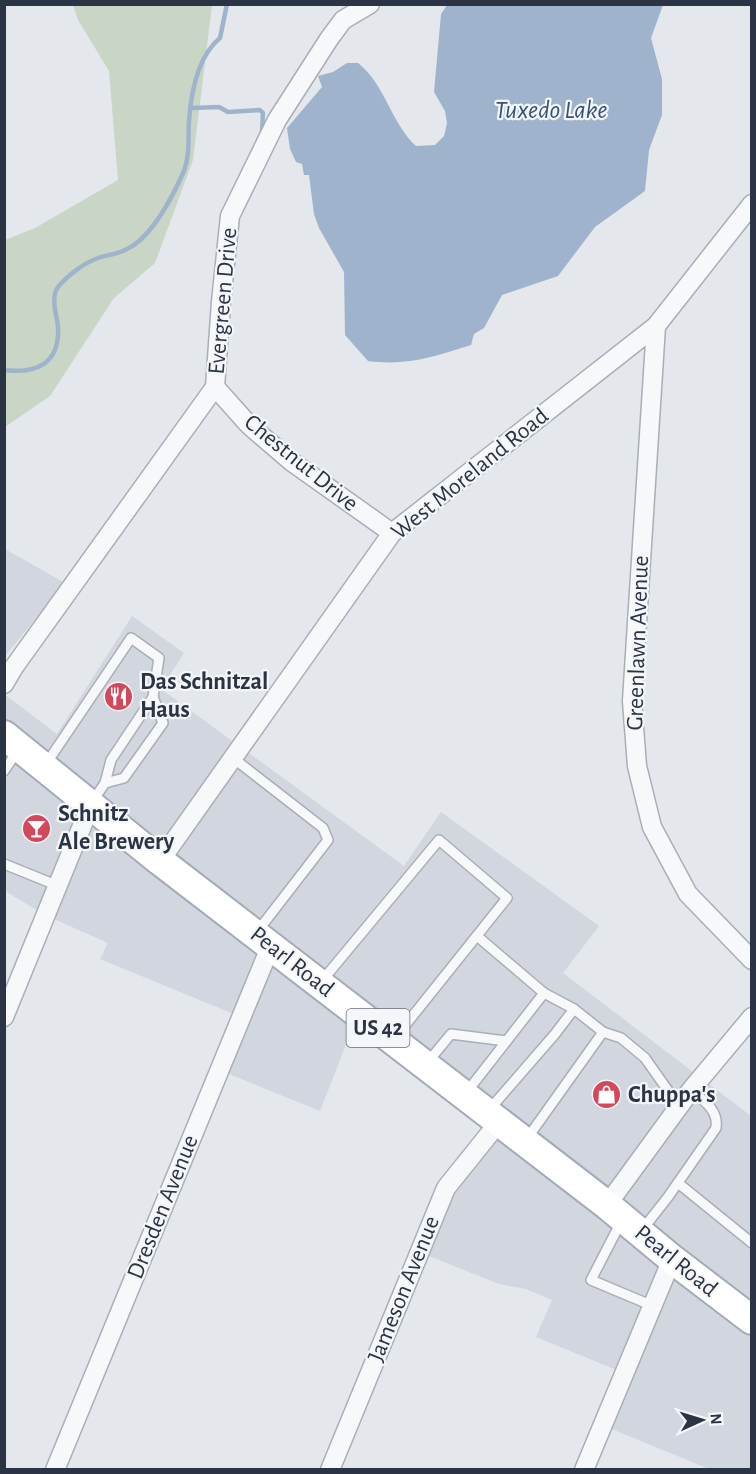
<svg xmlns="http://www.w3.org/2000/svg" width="756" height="1474" viewBox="0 0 756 1474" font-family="'Alegreya Sans',sans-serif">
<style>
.built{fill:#d2d6de}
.green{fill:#c9d6c5}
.water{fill:#9fb4cc}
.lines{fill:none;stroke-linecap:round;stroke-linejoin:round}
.stream{stroke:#9fb4cc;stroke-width:4.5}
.lane-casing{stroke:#a9aeb7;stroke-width:12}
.street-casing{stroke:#a9aeb7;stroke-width:21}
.primary-casing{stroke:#a3abb8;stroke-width:32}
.lane{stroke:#f7f8fa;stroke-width:9}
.street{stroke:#f7f8fa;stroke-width:18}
.primary{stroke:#fff;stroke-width:28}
.labels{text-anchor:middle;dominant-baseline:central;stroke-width:4.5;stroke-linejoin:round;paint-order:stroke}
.shield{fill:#f4f6f9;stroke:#676e7b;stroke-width:1.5}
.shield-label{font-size:22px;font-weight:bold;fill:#2b3445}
.street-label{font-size:24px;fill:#2b3445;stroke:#f4f6f9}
.poi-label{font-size:24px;font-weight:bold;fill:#2b3445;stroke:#f4f6f9;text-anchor:start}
.water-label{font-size:26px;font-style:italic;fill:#34527a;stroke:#f4f6f9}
</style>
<rect width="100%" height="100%" fill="#e4e7ec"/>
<g class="built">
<path d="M5,549L65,583L5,656Z"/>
<path d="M132,616L184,653L161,689L404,866L441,812L599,926L563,973L751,1116V1469H709L602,1425L624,1373L536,1337L552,1300L526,1289L499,1284L419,1252L453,1177L508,1110L363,1001L320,1111L219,1070L241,1017L100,959L108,943L45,915L5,891L4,694L57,734Z"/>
</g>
<path class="green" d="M73,5H212L193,160L155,263L114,298L50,396L5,427V240L35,228L118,180L109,71L78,20Z"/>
<path class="water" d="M447,5H663L651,38L662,79V115L649,150L645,191L595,227L558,276L502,295L484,328L474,334L471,345C433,357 408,366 368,361L345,335L344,272L319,228L314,214L309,175H304L302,164L296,162L290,149L287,128L322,87L318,76L333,72L347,63H358C385,84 391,123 416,146L435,145L444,136L447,123L445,111L434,92L441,14Z"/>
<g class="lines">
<g class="stream">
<path d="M192,108L219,107L228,112L260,110L263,113L262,132"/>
<path d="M4,370C36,374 60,364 58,327C57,315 50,298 58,287C68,275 84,263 98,258C107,255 117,254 125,250C151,239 173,196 184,171C190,155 188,138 189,121C191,93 198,56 220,38L227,4"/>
</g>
<defs>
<g id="lane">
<path d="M233,758L323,828L328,840L257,932"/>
<path d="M46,764L131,638L159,658L153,697L111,760L105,783L92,802"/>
<path d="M4,771L18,750"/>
<path d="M105,783L124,778L163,723L153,697"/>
<path d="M4,864L56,885"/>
<path d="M477,936L544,993L574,1009L603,1032L621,1038L645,1058L669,1092L682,1103"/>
<path d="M321,982L439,840L507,898L395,1038"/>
<path d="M427,1063L451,1034L506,1041"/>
<path d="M466,1093L544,993"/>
<path d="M489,1110L555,1034L574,1009"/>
<path d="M526,1140L603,1032"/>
<path d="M678,1183L752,1243"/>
<path d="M622,1220L591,1280L653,1306"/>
<path d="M642,1230L668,1197L716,1128C719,1110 703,1100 691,1090"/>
</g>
<g id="street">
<path d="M656,326L632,701L637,766L652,827L688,894L752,960"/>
<path d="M215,387L249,425L292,462L392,533"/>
<path d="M4,684L14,667L215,387L221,302L230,216L277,120L329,39L343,20L370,4"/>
<path d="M160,861L392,533L656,326L752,204"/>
<path d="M4,1017L91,804"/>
<path d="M607,1205L691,1090L752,1017"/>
<path d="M55,1470L271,945"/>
<path d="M330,1470L446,1188L499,1122"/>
<path d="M584,1470L672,1259"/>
</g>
<path id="primary" d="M4,735L160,861L607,1205L672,1259L752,1320"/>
</defs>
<use href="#lane" class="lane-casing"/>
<use href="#street" class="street-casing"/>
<use href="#primary" class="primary-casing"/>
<use href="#lane" class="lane"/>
<use href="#street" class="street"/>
<use href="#primary" class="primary"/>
</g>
<defs>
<symbol id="restaurant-disc" viewBox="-11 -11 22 22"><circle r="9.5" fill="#d1495b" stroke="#f4f6f9"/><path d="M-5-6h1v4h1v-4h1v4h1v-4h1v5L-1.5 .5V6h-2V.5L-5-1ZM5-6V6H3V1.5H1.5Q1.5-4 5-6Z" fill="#fff"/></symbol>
<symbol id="bar-disc" viewBox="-11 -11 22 22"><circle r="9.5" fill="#d1495b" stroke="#f4f6f9"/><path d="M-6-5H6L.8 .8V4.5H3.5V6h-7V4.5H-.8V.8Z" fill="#fff"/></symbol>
<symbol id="shop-disc" viewBox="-11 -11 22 22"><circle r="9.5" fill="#d1495b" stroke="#f4f6f9"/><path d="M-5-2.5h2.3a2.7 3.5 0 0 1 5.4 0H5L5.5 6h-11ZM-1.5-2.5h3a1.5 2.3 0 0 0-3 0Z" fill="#fff"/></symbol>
</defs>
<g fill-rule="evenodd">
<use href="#restaurant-disc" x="102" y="680" width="33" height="33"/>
<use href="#bar-disc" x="20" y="812" width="33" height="33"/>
<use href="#shop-disc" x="590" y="1078" width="33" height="33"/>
</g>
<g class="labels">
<rect class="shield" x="346.5" y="1009" width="63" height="38" rx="4.5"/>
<g class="shield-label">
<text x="378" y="1028">US 42</text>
</g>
<g class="street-label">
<text transform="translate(223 301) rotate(-85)">Evergreen Drive</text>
<text transform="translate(301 463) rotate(39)">Chestnut Drive</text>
<text transform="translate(470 474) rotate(-39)">West Moreland Road</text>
<text transform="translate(638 643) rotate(-88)">Greenlawn Avenue</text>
<text transform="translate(292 962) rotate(38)">Pearl Road</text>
<text transform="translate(163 1207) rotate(-68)">Dresden Avenue</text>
<text transform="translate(676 1261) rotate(39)">Pearl Road</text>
<text transform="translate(404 1289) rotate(-68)">Jameson Avenue</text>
</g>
<g class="poi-label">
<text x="140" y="682">Das Schnitzal<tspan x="140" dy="28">Haus</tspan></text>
<text x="58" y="814">Schnitz<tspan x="58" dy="28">Ale Brewery</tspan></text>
<text x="628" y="1095">Chuppa's</text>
</g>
<g class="water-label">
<text x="551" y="110">Tuxedo Lake</text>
</g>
</g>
<rect width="756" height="1474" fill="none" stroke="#2b3445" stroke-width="12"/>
<g transform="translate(702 1420) rotate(86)" stroke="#f4f6f9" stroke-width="4.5" paint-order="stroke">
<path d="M0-4.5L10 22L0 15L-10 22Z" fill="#2b3445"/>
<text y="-9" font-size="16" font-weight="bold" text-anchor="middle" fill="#2b3445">N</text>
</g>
</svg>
